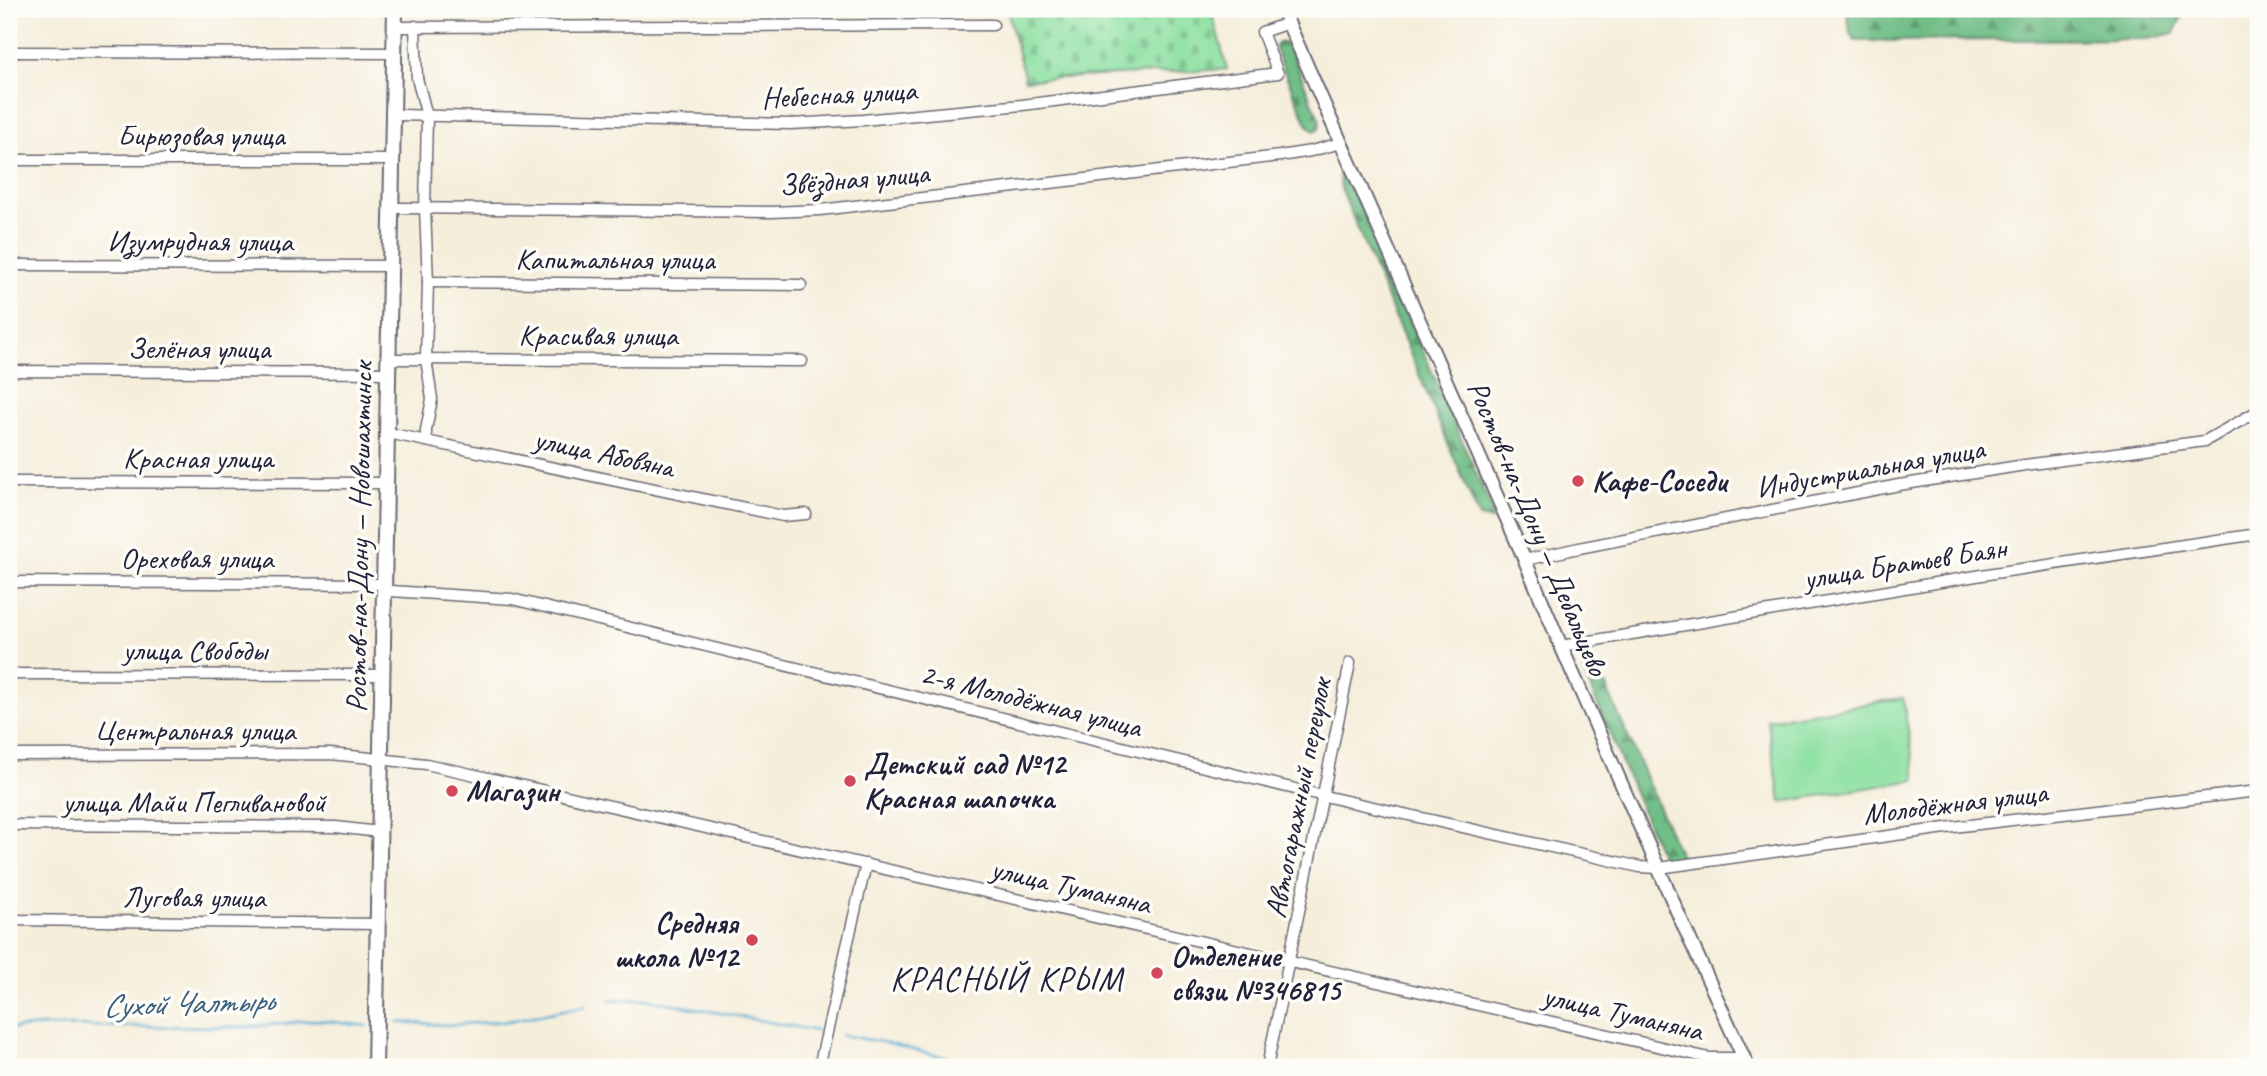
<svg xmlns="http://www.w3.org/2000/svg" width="2267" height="1076" viewBox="0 0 2267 1076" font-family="Caveat,sans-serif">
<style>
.forest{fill:url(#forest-firs);stroke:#4a7061;stroke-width:2}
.cemetery{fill:url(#cemetery-stones);stroke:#57816e;stroke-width:2}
.pitch{fill:#8ce0a1;stroke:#57816e;stroke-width:2}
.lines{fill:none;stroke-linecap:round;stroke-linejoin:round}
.stream{stroke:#55aad1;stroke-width:2.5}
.street-casing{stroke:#6c6973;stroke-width:13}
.secondary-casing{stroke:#6c6973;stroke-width:16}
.primary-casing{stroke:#6c6973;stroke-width:18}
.street{stroke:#fff;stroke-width:10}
.secondary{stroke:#fff;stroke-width:12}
.primary{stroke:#fff;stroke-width:14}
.poi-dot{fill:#d1495b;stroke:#fdfcf7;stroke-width:2.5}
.labels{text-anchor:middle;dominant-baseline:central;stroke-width:7;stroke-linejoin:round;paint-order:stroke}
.street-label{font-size:30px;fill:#22223b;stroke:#fdfcf7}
.poi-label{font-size:30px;font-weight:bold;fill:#22223b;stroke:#fdfcf7;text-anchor:start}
.water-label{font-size:32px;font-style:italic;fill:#395f7e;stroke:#fdfcf7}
.quarter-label{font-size:33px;letter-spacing:2px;fill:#22223b;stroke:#fdfcf7}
</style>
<defs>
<pattern id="forest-firs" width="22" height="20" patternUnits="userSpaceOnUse" patternTransform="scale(1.75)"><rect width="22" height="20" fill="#71be87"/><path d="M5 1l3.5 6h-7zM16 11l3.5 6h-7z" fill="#5c9a70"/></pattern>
<pattern id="cemetery-stones" width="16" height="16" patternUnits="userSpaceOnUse" patternTransform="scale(1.75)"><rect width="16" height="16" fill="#8ce0a1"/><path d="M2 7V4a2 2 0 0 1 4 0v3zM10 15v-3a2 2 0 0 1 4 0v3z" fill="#78c08c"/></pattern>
</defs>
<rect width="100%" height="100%" fill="#fdfcf7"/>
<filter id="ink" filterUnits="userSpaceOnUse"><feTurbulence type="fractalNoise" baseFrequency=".0143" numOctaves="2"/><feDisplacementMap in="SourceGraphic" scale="14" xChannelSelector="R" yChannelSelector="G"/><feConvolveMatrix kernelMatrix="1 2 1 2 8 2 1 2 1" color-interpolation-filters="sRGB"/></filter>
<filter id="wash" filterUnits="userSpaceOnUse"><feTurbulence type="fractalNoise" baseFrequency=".00686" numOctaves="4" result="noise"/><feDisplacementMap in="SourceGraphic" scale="28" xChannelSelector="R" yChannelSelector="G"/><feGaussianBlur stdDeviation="1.57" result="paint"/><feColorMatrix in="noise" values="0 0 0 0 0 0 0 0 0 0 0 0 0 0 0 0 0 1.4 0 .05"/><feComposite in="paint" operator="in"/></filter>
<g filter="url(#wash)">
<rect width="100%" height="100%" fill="#f5eedb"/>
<g class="forest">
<path d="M1847,9H2069L2153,17L2182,16L2174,33L2148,39L1855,41L1850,33Z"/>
<path d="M1279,42L1284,43L1290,49L1320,121L1319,128L1314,131L1307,124L1276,52L1275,46Z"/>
<path d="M1338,163L1344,170L1497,521L1479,517L1341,189Z"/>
<path d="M1588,666H1595L1599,670L1680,856V860L1675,863L1667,861L1661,856L1585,675V668Z"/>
</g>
<path class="cemetery" d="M1007,9H1211L1227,69L1025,80Z"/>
<path class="pitch" d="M1903,698L1916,780L1781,802L1767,720Z"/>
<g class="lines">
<g class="stream">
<path d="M610,1000L646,999L822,1032"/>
<path d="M398,1022L447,1025L508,1021L585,1006"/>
<path d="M9,1029L42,1026L249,1027L316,1020L367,1026"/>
<path d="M841,1035L882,1042L983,1067"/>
</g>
</g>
</g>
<g filter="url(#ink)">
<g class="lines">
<defs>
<g id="street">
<path d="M415,26L417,78L427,116L425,209L428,282L426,359L432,399L426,430V441"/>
<path d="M401,27L993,25"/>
<path d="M9,52L394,53"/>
<path d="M399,115L791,124L863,120L1022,105L1278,73L1262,32L1288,23"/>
<path d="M9,160H394"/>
<path d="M398,208L771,212L820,210L1280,156L1311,151L1341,143"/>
<path d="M9,265L391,266"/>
<path d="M428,282L801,285"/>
<path d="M394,359L802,361"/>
<path d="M9,371L389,373"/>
<path d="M393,434L783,516L806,514"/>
<path d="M9,482L387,483"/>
<path d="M1525,560L1579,548L1899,485L2025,465L2205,441L2258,411"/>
<path d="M9,582L385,584"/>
<path d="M391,591L512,599L1324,796L1640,867L1659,868L1953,827L2258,791"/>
<path d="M1561,646L1994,573L2258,534"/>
<path d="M9,674L381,675"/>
<path d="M9,755L330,754L381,759"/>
<path d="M387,760L426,764L462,772L1709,1058H1744"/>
<path d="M9,825L336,827L379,832"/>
<path d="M9,920L378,924"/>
<path d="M819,1067L866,864"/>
<path d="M1267,1067L1350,663"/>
</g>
<path id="secondary" d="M1282,9L1521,551L1561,646L1681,920L1748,1067"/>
<path id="primary" d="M375,1067L395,9"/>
</defs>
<use href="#street" class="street-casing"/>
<use href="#secondary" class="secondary-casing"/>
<use href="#primary" class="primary-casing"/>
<use href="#street" class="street"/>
<use href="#secondary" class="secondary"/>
<use href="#primary" class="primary"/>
</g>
</g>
<g class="poi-dot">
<circle cx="1578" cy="481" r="7"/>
<circle cx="850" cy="781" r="7"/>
<circle cx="452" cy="791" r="7"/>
<circle cx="752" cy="940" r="7"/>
<circle cx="1157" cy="973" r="7"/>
</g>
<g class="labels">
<g class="street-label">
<text transform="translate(839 94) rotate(-3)">Небесная улица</text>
<text x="201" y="135">Бирюзовая улица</text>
<text transform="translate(854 179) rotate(-5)">Звёздная улица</text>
<text x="200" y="241">Изумрудная улица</text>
<text x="615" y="259">Капитальная улица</text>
<text x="598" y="335">Красивая улица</text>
<text x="199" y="348">Зелёная улица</text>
<text transform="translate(604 453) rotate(12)">улица Абовяна</text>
<text x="198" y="458">Красная улица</text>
<text transform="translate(1870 468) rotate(-10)">Индустриальная улица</text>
<text transform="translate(1538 528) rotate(67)">Ростов-на-Дону — Дебальцево</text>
<text transform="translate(359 537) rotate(-89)">Ростов-на-Дону — Новошахтинск</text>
<text x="197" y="558">Ореховая улица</text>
<text transform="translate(1905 563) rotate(-9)">улица Братьев Баян</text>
<text x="195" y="650">улица Свободы</text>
<text transform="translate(1031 700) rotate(14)">2-я Молодёжная улица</text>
<text x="195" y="730">Центральная улица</text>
<text transform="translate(1298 798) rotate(-79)">Автогаражный переулок</text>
<text x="194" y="802">улица Майи Пегливановой</text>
<text transform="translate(1955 803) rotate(-7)">Молодёжная улица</text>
<text transform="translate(1071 886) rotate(13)">улица Туманяна</text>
<text x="194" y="897">Луговая улица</text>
<text transform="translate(1623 1013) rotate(13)">улица Туманяна</text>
</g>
<g class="poi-label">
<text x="1592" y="481">Кафе-Соседи</text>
<text x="864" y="764">Детский сад №12<tspan x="864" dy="34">Красная шапочка</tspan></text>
<text x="466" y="791">Магазин</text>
<text x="738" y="923" text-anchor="end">Средняя<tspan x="738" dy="34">школа №12</tspan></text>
<text x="1171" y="956">Отделение<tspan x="1171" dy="34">связи №346815</tspan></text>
</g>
<g class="water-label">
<text transform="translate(188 1003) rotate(-2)">Сухой Чалтырь</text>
</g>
<g class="quarter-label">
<text x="1007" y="979">КРАСНЫЙ КРЫМ</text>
</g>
</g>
<rect width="2267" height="1076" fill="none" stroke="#fdfcf7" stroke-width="35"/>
</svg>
